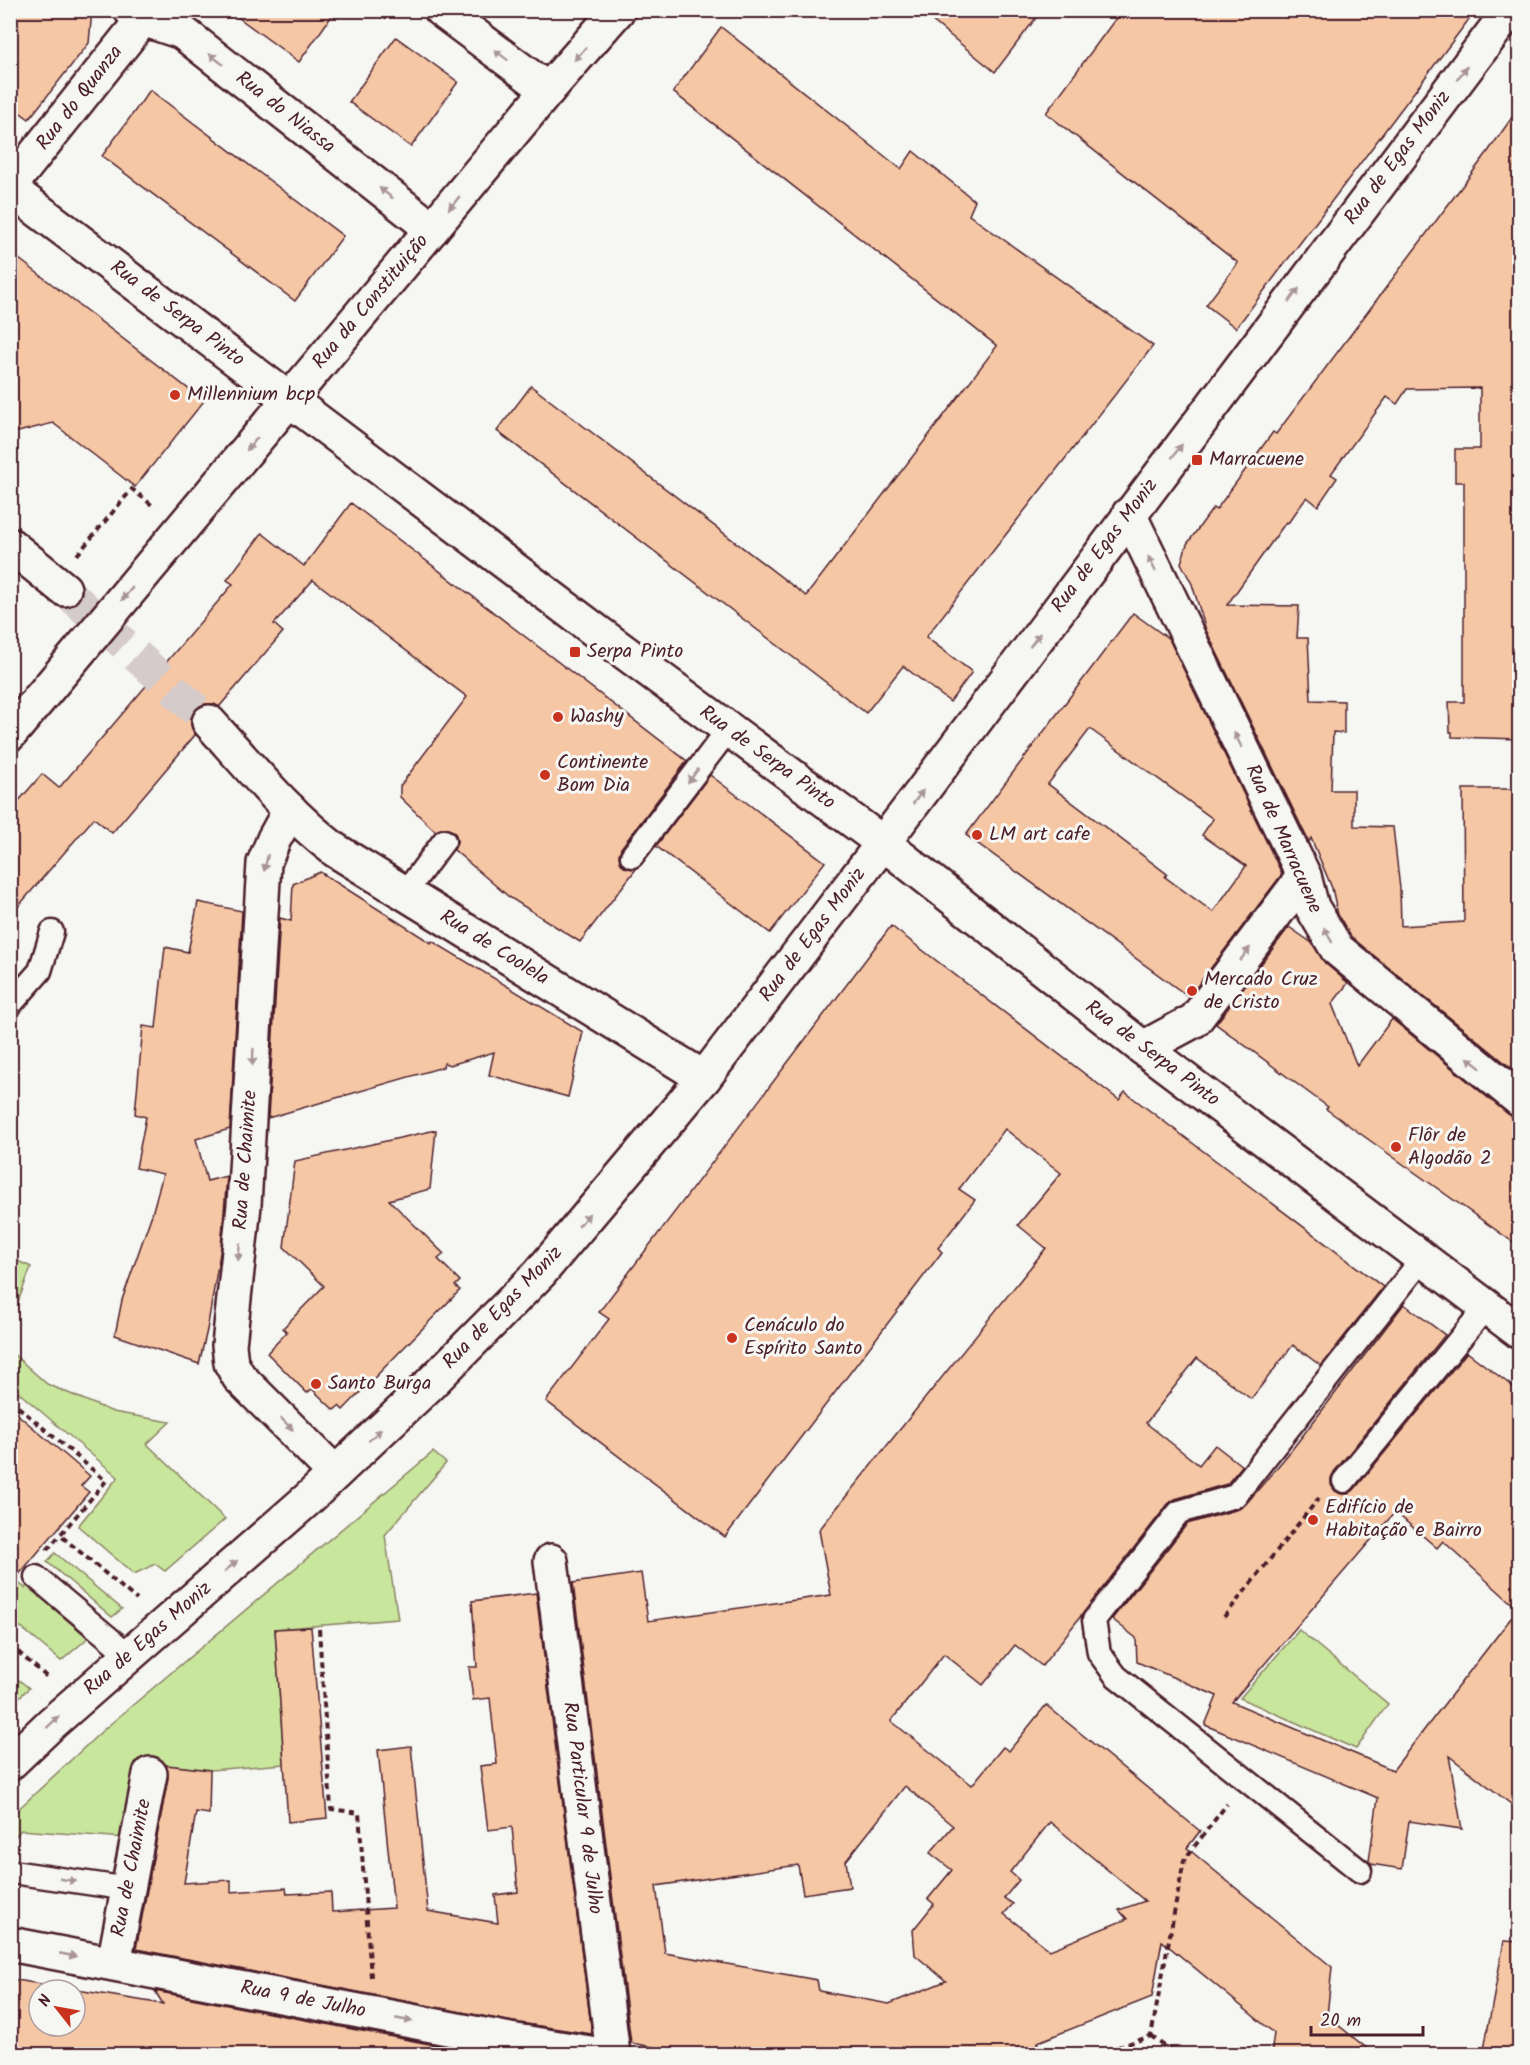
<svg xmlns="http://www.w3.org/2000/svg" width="1530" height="2065" viewBox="0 0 1530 2065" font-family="Kalam,sans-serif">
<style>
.green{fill:#c9e69d;stroke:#8a8264;stroke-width:1.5}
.building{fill:#f6c7a5;stroke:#4a1f2b;stroke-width:1.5;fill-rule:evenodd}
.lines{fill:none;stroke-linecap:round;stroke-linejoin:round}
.minor-tunnel{stroke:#d4cbca;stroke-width:33;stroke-dasharray:33 16;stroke-linecap:butt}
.service-casing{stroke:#4a1f2b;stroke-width:27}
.minor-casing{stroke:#4a1f2b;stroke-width:38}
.tertiary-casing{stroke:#4a1f2b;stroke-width:38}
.secondary-casing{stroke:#4a1f2b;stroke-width:38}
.path{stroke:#4a1f2b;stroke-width:4;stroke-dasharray:6 4.5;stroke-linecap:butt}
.service{stroke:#f6f6f2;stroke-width:22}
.minor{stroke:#f6f6f2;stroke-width:33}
.tertiary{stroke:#f6f6f2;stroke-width:33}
.secondary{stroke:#f6f6f2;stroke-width:33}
.oneway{fill:#a99598}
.poi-dot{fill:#c8321e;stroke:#f6f6f2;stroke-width:2}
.labels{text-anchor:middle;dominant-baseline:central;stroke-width:6;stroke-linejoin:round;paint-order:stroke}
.street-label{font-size:20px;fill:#4a1f2b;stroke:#f6f6f2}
.poi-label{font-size:20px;fill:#4a1f2b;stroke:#f6f6f2;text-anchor:start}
</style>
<rect width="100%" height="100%" fill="#f6f6f2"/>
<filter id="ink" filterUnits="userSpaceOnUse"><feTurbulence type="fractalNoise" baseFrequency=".0167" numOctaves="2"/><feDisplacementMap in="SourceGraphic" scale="12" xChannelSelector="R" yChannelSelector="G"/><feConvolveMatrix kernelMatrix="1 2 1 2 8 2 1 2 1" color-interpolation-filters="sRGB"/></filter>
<g filter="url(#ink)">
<g class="green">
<path d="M11,1258L31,1267L11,1321Z"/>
<path d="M11,1352L47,1384L113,1412L170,1422L147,1444L225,1519L165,1571L155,1564L134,1574L78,1526L118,1477L11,1386Z"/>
<path d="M433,1452L446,1463L385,1535L398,1619L275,1629L284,1764L210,1770L160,1764L138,1759L125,1838L21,1830L11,1841V1816L102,1731Z"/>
<path d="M55,1553L122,1609L112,1617L47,1562Z"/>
<path d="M16,1581L25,1588L27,1586L88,1638L61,1661L11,1619V1587Z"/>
<path d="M1299,1630L1388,1704L1356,1749L1240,1698Z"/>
<path d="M10,1673L29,1688L11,1705H10Z"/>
</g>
<g class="building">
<path d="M10,10H92L89,43L29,119L10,105Z"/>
<path d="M228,10H336L299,62Z"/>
<path d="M919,10H1042L995,72Z"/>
<path d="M1122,10H1476L1236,328L1206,305L1238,263L1046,113Z"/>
<path d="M721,27L901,169L913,151L975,201L969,215L1153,346L926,637L972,672L950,702L903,666L866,713L497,431L531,386L806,596L997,346L673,92Z"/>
<path d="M396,37L458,82L411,147L349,102Z"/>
<path d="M150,90L343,236L295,301L102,156Z"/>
<path d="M1520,106V739L1452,737V732H1450L1449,702H1464V482H1455V449H1480V388L1407,389L1397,404L1387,397L1331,474L1337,478L1318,506L1307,497L1288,523L1286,522L1227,605L1299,606L1297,638H1308L1311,700L1344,701V733L1333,732L1331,790H1354V826L1393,827L1400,889L1401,926L1464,922L1463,789H1520V1075L1351,937L1338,915L1332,888L1311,838L1309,842L1206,630L1192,584L1181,563L1187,544L1213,508L1216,510L1273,432L1276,434L1487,153Z"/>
<path d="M10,252L204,401L135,487L53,423L10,434Z"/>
<path d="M351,503L687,761L621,848L619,855L620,862L624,867L636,869L580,942L509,897L454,850L457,842L456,835L453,831L445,828L435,831L400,797V786L467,697L313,580L274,624L283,632L219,707L214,704H206L196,708L191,716V725L195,735L112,833L94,818L10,916V811L42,774L59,788L233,584L227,580L262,533L304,566Z"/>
<path d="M1133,613L1169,639L1282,874L1189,997L966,835ZM1090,729L1213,819L1202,835L1246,866L1213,912L1165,877L1167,874L1048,784Z"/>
<path d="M710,775L825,862L770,933L656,846Z"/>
<path d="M320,872L431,943L432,941L583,1032L568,1097L489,1075L494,1052L450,1065L444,1063L443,1067L268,1118L280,918L291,921L293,884Z"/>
<path d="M198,902L242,911L230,1129L196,1139L207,1181L227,1176L221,1247L207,1330L199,1364L115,1335L122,1300L152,1214L163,1174L136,1168L146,1117L135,1114L143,1026L156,1028L165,947L188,952Z"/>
<path d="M891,926L1119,1100L1125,1092L1383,1287L1321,1366L1293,1345L1251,1399L1197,1358L1146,1423L1199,1465L1215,1445L1242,1466L1227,1484L1175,1499L1168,1504L1042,1666L1015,1645L983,1685L944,1654L891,1721L972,1785L1003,1747L1009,1751L1046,1705L1200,1831L1187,1848L1332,1967L1327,2016L1375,2055H1271L1274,2033L1162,1941L1152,1997L1038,2042L1037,2055H696L631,2043L573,1583L641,1573L648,1621L831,1595L819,1530L1046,1248L1018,1225L1061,1173L1005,1129L959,1189L975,1200L938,1248L942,1252L725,1537L546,1401L609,1319L599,1312ZM905,1786L953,1826L930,1853L952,1870L928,1899L934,1904L913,1930L915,1955L946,1981L889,2004L819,1991L817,1980L665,1953L656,1886L798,1865L803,1894L850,1887L846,1861ZM1050,1822L1145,1901L1119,1910L1127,1919L1050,1950L1004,1914L1013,1904L1004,1898L1019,1880L1010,1872Z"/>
<path d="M1289,927L1312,943L1325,963L1348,983L1332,1004L1357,1066L1392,1019L1508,1114L1520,1118V1247L1372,1142L1326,1109L1328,1107L1216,1024Z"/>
<path d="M436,1130L430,1189L389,1200L444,1254L438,1259L460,1281L455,1286L460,1290L343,1410L339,1406L334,1410L312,1389L307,1393L267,1353L287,1332L283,1328L324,1286L284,1247L295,1161Z"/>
<path d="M1404,1304L1445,1335L1334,1472L1331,1478V1485L1335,1491L1341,1494H1348L1354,1490L1467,1352L1520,1392V1811L1449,1756L1462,1829L1409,1821L1402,1869L1371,1864L1369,1861L1378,1798L1205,1725L1217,1696L1137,1662L1136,1638L1112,1619L1187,1524L1239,1509L1246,1504L1290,1452ZM1395,1512L1437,1548L1443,1541L1518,1609L1393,1770L1232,1702Z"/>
<path d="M10,1408L90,1476L81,1486L89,1492L10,1585Z"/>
<path d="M536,1593L592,2034L513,2022L136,1949L168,1778L166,1765L210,1770L209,1814L196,1812L184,1883L231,1880V1892L286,1888L287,1894L331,1892L332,1912L394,1908L378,1750L411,1746L428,1911L498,1923L495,1895L518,1892L512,1827L488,1830L480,1766L497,1764L490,1698L473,1700L469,1667H477L472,1601Z"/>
<path d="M311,1627L327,1818L288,1822L275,1629Z"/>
<path d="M1504,1941L1520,1942V2055H1483Z"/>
<path d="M10,1979L163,2004L155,1991L486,2055H10ZM39,1990H75V2026H39Z"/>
</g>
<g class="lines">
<path class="minor-tunnel" d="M64,589L209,722"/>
<defs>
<g id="service">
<path d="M632,856L728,730"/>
<path d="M405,893L444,841"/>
<path d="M10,1005L40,971L52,932"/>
<path d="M1344,1481L1486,1307"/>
<path d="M36,1577L129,1655"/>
<path d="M1360,1871L1116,1676L1099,1653L1094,1620L1179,1512L1235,1496L1423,1258"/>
<path d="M10,1874L12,1872L129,1889"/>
</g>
<g id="minor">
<path d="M131,10L143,19L182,32L432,229"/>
<path d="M441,10L548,90"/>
<path d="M10,186L150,10"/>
<path d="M1129,514L1304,876L1312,907L1337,949L1520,1100"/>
<path d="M10,545L64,589"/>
<path d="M209,722C249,766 288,814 335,850L704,1078"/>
<path d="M290,810L274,839L264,863L244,1205L229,1345L231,1363L239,1377L335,1473"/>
<path d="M1143,1048L1195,1020L1304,876"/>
<path d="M551,1561L613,2054"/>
<path d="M10,1944L510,2040L596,2054"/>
<path d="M114,1963L150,1774"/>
</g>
<path id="tertiary" d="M10,189L600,634L883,843L1143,1048L1520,1332"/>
<g id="secondary">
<path d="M10,734L548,90L618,10"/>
<path d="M10,1763L52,1723L308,1499L429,1385L540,1273L704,1078L918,797L1510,10"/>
</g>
</defs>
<use href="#service" class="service-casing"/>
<use href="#minor" class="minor-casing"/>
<use href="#tertiary" class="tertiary-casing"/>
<use href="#secondary" class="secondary-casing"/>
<g class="path">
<path d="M77,555L132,489L153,506"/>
<path d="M10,1400L106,1481L60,1535L137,1600"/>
<path d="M47,1550L60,1535"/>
<path d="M1224,1617L1319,1498"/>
<path d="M319,1629L331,1809L359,1813L371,1977"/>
<path d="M10,1645L47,1677"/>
<path d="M1151,2036L1175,2054"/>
<path d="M1098,2054L1151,2036L1184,1860L1227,1804"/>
</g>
<use href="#service" class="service"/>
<use href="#minor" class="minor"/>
<use href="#tertiary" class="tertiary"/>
<use href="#secondary" class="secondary"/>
</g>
<defs><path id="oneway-solid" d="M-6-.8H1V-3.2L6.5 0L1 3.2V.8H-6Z" transform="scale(1.5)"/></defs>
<g class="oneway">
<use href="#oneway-solid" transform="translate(580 54) rotate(131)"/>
<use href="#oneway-solid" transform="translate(501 55) rotate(-143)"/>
<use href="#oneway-solid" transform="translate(216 59) rotate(-142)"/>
<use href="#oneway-solid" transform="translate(1462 73) rotate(-53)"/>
<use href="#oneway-solid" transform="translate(386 193) rotate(-142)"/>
<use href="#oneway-solid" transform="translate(454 203) rotate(130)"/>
<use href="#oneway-solid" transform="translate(1294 295) rotate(-53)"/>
<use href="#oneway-solid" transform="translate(252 444) rotate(130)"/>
<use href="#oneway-solid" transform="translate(1177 451) rotate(-53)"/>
<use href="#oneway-solid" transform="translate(1152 564) rotate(-116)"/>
<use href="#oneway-solid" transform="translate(127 594) rotate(130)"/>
<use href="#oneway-solid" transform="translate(1035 640) rotate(-53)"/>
<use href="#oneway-solid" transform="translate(1238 740) rotate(-116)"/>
<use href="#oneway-solid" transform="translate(693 776) rotate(127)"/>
<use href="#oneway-solid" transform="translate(918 797) rotate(-53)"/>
<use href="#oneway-solid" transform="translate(266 863) rotate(103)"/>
<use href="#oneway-solid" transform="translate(1328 935) rotate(-119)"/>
<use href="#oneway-solid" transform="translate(1245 954) rotate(-53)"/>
<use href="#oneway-solid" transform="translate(253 1057) rotate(93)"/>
<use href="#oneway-solid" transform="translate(1474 1063) rotate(-141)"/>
<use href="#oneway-solid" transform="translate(584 1220) rotate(-50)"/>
<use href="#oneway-solid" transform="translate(239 1252) rotate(96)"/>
<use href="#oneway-solid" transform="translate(287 1424) rotate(45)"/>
<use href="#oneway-solid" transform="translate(375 1435) rotate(-43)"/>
<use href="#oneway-solid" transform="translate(231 1566) rotate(-41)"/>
<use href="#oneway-solid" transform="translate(53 1722) rotate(-43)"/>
<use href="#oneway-solid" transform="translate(68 1880) rotate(8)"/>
<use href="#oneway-solid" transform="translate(68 1955) rotate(11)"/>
<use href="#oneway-solid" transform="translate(404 2020) rotate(11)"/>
</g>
</g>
<g class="poi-dot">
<circle cx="175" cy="395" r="6"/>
<rect x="1191" y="454" width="12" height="12" rx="3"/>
<rect x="569" y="646" width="12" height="12" rx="3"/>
<circle cx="558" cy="717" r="6"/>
<circle cx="545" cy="775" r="6"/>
<circle cx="977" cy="835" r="6"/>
<circle cx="1192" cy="991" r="6"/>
<circle cx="1396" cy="1147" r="6"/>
<circle cx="732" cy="1338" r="6"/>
<circle cx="316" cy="1384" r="6"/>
<circle cx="1313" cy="1520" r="6"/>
</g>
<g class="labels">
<g class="street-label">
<text transform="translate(80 98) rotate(-52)">Rua do Quanza</text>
<text transform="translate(285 113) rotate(38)">Rua do Niassa</text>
<text transform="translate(1398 158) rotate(-53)">Rua de Egas Moniz</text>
<text transform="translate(371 302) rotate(-50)">Rua da Constituição</text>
<text transform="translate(177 314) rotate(37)">Rua de Serpa Pinto</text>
<text transform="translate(1105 546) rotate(-53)">Rua de Egas Moniz</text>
<text transform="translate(767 758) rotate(36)">Rua de Serpa Pinto</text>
<text transform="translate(1283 839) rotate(66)">Rua de Marracuene</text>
<text transform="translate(813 935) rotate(-53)">Rua de Egas Moniz</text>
<text transform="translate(494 948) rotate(32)">Rua de Coolela</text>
<text transform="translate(1152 1054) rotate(37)">Rua de Serpa Pinto</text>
<text transform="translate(246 1160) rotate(-86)">Rua de Chaimite</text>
<text transform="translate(503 1308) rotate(-46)">Rua de Egas Moniz</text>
<text transform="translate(148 1639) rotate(-41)">Rua de Egas Moniz</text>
<text transform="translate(582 1808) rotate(83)">Rua Particular 9 de Julho</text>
<text transform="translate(132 1868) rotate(-79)">Rua de Chaimite</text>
<text transform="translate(303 2000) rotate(11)">Rua 9 de Julho</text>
</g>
<g class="poi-label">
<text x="187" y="395">Millennium bcp</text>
<text x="1209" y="460">Marracuene</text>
<text x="587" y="652">Serpa Pinto</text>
<text x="570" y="717">Washy</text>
<text x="557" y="763">Continente<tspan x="557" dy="23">Bom Dia</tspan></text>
<text x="989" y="835">LM art cafe</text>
<text x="1204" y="980">Mercado Cruz<tspan x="1204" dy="23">de Cristo</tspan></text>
<text x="1408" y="1136">Flôr de<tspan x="1408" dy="23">Algodão 2</tspan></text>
<text x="744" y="1326">Cenáculo do<tspan x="744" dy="23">Espírito Santo</tspan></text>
<text x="328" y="1384">Santo Burga</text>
<text x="1325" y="1508">Edifício de<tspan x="1325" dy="23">Habitação e Bairro</tspan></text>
</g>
</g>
<rect width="1530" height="2065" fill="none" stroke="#f6f6f2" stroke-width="36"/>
<rect x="18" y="18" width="1494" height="2029" fill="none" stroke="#4a1f2b" stroke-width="2" filter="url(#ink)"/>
<g transform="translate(57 2008) rotate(301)"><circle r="28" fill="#f6f6f2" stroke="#b1a0a2" stroke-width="1.5"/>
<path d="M0-4.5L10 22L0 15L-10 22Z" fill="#c8321e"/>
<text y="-9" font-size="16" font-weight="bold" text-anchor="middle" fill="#4a1f2b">N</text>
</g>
<path d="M1311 2026v9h112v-9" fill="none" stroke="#4a1f2b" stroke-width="3"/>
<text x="1320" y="2026" font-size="18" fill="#4a1f2b" stroke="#f6f6f2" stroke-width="4.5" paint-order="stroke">20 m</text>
</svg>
